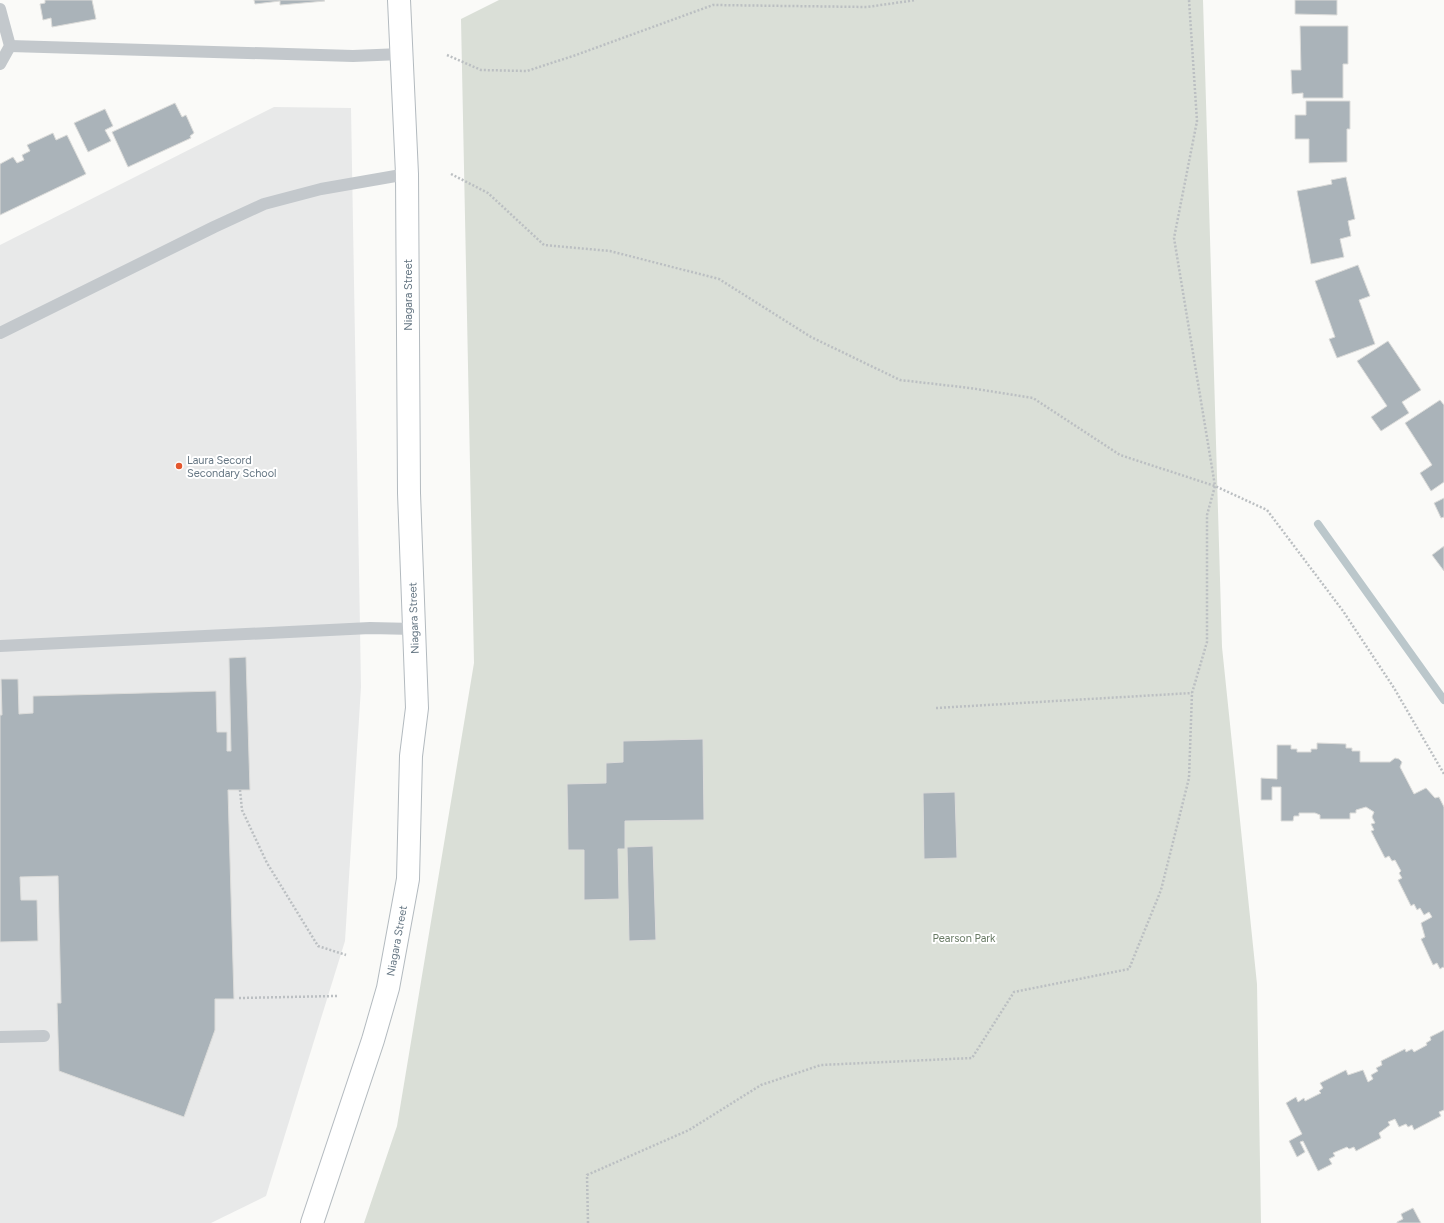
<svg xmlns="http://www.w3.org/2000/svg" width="1444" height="1223" viewBox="0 0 1444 1223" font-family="Figtree,sans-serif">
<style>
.built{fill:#e8e9e9}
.green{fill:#dadfd7}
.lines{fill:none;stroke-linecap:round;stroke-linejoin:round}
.stream{stroke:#bbc7cb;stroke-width:8}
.building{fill:#aab3b9;stroke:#dcdcda}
.secondary-casing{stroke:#b3babf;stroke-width:24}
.path{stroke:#bbbfc2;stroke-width:2.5;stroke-dasharray:2 2;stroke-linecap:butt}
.service{stroke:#c3c8cc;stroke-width:12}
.secondary{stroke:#fff;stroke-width:22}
.poi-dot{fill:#e4572e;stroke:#fff;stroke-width:1.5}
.labels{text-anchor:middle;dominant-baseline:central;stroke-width:4;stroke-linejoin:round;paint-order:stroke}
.street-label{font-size:11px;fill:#657683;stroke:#fff}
.poi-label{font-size:11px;fill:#657683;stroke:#fff;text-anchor:start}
.park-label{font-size:11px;fill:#687a64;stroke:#fff}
</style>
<rect width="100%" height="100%" fill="#fafaf8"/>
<path class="built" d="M274,107L351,108L361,687L345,941L266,1196L211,1223H0V245Z"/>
<path class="green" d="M499,0H1203L1222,647L1257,984L1261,1223H364L397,1126L474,663L461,19Z"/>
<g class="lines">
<path class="stream" d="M1318,524L1444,700"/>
</g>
<g class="building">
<path d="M45,0H92L96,19L52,27L51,18L43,20L40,4L45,3Z"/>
<path d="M254,0H324L325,1L280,5V1L255,4Z"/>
<path d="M1295,0H1337V15L1295,14Z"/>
<path d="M1300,26H1348V64H1343V98H1303V93L1292,94L1291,70H1301Z"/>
<path d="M1306,101H1350V129H1347V162L1309,163V139H1295V115H1306Z"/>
<path d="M175,103L182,117L186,115L194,133L190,136L191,138L128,167L112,132Z"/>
<path d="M105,109L113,126L105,130L111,141L88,152L74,123Z"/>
<path d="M53,133L56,140L67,135L86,174L0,215V164L13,157L17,163L24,160L22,155L30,151L27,145Z"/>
<path d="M1346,177L1355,219L1348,221L1351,236L1340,239L1344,257L1311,264L1297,191L1332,184L1331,180Z"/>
<path d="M1358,265L1370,296L1359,300L1375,344L1337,358L1329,339L1335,337L1315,281Z"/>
<path d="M1388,341L1421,390L1402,402L1409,413L1381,431L1371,417L1387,406L1357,361Z"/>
<path d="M1440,400L1444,405V482L1431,491L1420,473L1432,465L1405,423Z"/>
<path d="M1444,498V517L1441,518L1434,503Z"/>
<path d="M1444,546V571L1432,555Z"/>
<path d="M246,657L250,790H228L234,999H215V1030L184,1117L59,1071L57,1003H61L58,876L20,877L21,900H37L38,941L0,942V715H2L1,679H18L19,714L33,713V696L216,691L217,732H227V751H231L229,658Z"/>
<path d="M703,739L704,820L625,821V849H618L619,899L584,900V850H568L567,784L606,783V763L623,762V741Z"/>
<path d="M1317,743L1346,744V748H1352V751H1360V762H1390L1395,758L1399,759L1402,762L1400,767L1414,794L1426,788L1435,798L1439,797L1444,807V968L1443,967L1440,969L1437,963L1433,965L1421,939L1425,937L1421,923L1432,917L1429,912L1424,915L1420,908L1417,910L1414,904L1411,906L1398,880L1402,878L1399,873L1401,871L1395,860L1392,861L1389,856L1385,858L1371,831L1374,830L1371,824L1375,823L1372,817L1374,812L1366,807L1356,810V813H1350V819H1320V815L1315,813H1299V816H1294L1293,821H1281V787H1272V800H1261V778L1277,779V745H1291V749H1297V752H1311V749H1317Z"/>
<path d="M955,792L957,858L924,859L923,793Z"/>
<path d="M653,846L656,940L629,941L627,847Z"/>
<path d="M1444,1030V1110L1439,1112L1441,1116L1414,1130L1412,1125L1408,1127L1406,1124L1399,1127L1395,1119L1388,1122L1390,1125L1379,1133L1381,1138L1356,1151L1354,1147L1349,1149L1347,1147L1333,1153L1335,1156L1329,1159L1332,1164L1318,1171L1303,1141L1300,1142L1305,1152L1297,1157L1289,1141L1302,1134L1286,1103L1296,1097L1298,1102L1304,1098L1305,1101L1321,1093L1319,1091L1323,1088L1320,1083L1346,1070L1348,1075L1363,1070L1368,1082L1373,1079L1371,1075L1378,1071L1376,1068L1382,1065L1381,1061L1405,1049L1406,1052L1412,1049L1414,1052L1427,1045L1426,1043L1431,1040L1430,1037Z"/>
<path d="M1413,1208L1421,1223H1397V1222L1403,1219L1401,1214Z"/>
</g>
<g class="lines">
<defs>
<g id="secondary">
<path id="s1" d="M312,1223L373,1040L388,988L408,879L411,756L417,708L409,493L407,174L399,0"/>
</g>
</defs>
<use href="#secondary" class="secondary-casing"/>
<g class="path">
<path d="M447,55L481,70L527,71L576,55L713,5L867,7L916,0"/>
<path d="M451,174L488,193L544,245L610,251L719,279L811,337L900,380L970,388L1033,398L1120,455L1215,486L1267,510L1343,611L1394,688L1444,774"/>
<path d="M936,708L1192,693"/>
<path d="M240,790L242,810L267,863L318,946L346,955"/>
<path d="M239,998L337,996"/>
<path d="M588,1223L587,1175L689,1130L761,1085L821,1065L972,1058L1014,992L1129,969L1161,890L1189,778L1192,693L1207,642V515L1215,486L1174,238L1197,121L1189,0"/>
</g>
<g class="service">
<path d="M0,9L10,46L0,64"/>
<path d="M10,46L353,56L401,54"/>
<path d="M0,333L214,227L264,204L321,189L407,174"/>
<path d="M0,646L370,628L414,629"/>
<path d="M0,1037L44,1036"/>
</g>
<use href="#secondary" class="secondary"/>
</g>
<circle class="poi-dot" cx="179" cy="466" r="4"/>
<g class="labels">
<g class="street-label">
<text transform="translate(408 295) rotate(-90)">Niagara Street</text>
<text transform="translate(414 618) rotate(-92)">Niagara Street</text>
<text stroke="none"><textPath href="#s1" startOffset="295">Niagara Street</textPath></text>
</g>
<g class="poi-label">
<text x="187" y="460">Laura Secord<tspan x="187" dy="13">Secondary School</tspan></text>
</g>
<g class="park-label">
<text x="964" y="938">Pearson Park</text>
</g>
</g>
</svg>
